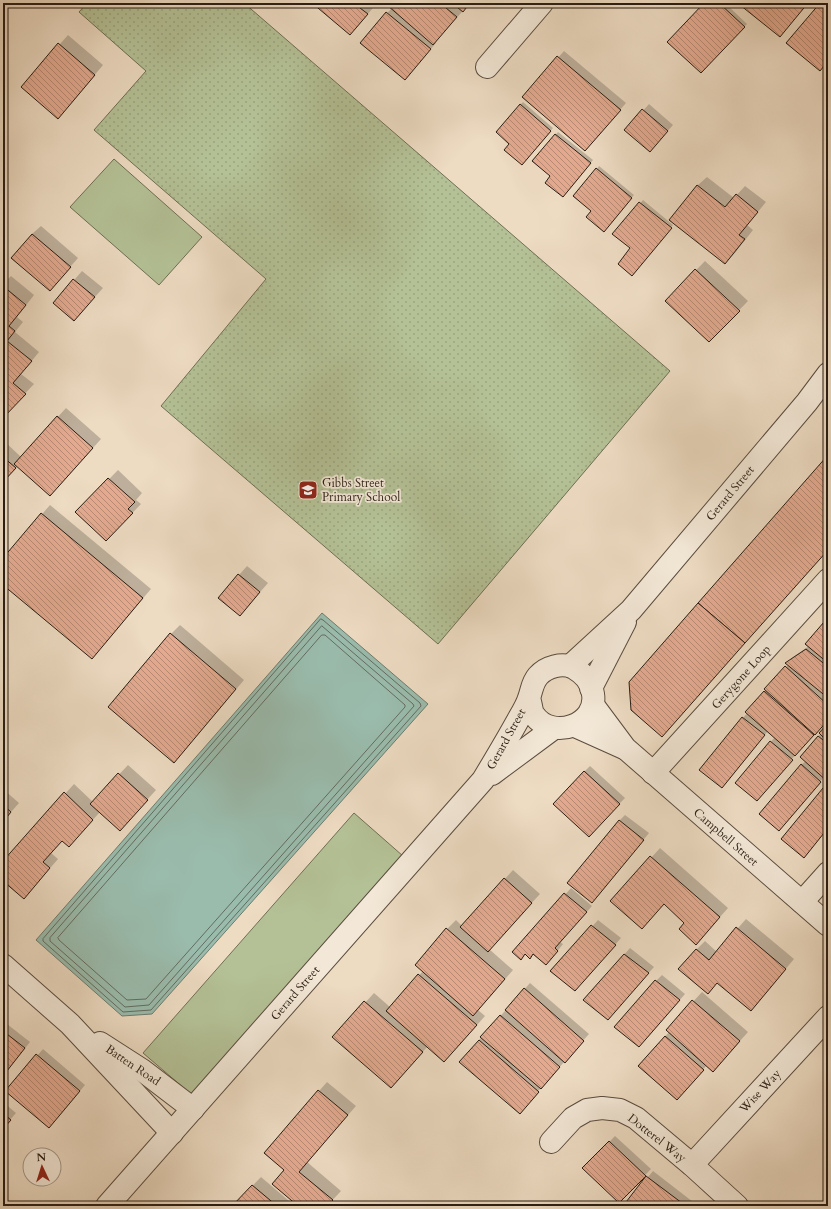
<svg xmlns="http://www.w3.org/2000/svg" width="831" height="1209" viewBox="0 0 831 1209" font-family="Cardo,serif">
<style>
.grass{fill:#b4c196;stroke:#6e6f54}
.park{fill:url(#park-dots);stroke:#6e6f54}
.water{fill:#9abcad;stroke:#6d7c6f}
.shadow{fill:#0003}
.lines{fill:none;stroke-linecap:round;stroke-linejoin:round}
.shore{stroke:#626c60;stroke-width:1}
.building{fill:url(#building-back-hatch);stroke:#291d13}
.minor-casing{stroke:#5a4c3f;stroke-width:24}
.tertiary-casing{stroke:#5a4c3f;stroke-width:24}
.minor{stroke:#f3e8d7;stroke-width:22}
.tertiary{stroke:#f3e8d7;stroke-width:22}
.labels{text-anchor:middle;dominant-baseline:central;stroke-width:3.5;stroke-linejoin:round;paint-order:stroke}
.poi-label{font-size:12px;fill:#291d13;stroke:#f3e8d7;text-anchor:start}
.street-label{font-size:12px;fill:#291d13;stroke:#f3e8d7}
</style>
<defs>
<pattern id="park-dots" width="8" height="8" patternUnits="userSpaceOnUse"><rect width="8" height="8" fill="#b4c196"/><path d="M2 2h.1M6 6h.1" fill="none" stroke="#9ba580" stroke-width="1.8" stroke-linecap="round"/></pattern>
<pattern id="building-back-hatch" width="6" height="6" patternUnits="userSpaceOnUse"><rect width="6" height="6" fill="#e3aa90"/><path d="M-1 5l2 2M0 0l6 6M5-1l2 2" fill="none" stroke="#b88a74"/></pattern>
</defs>
<rect width="100%" height="100%" fill="#eddbc2"/>
<filter id="stains"><feTurbulence type="fractalNoise" baseFrequency=".005" numOctaves="4"/><feColorMatrix values="0 0 0 0 .2 0 0 0 0 .09 0 0 0 0 .02 0 0 0 .5 -.17"/></filter>
<radialGradient id="worn" r=".72"><stop offset=".6" stop-color="#630" stop-opacity="0"/><stop offset="1" stop-color="#630" stop-opacity=".3"/></radialGradient>
<g class="grass">
<path d="M114,159L202,237L159,285L70,207Z"/>
<path d="M354,813L403,856L192,1095L143,1053Z"/>
</g>
<path class="park" d="M87,3H244L670,371L438,644L161,406L266,279L94,130L146,71L79,12Z"/>
<path class="water" d="M322,613L428,704L152,1014L122,1016L36,940Z"/>
<g class="shadow">
<path d="M313,3H367L373,8L356,28Z"/>
<path d="M390,3H470L435,42L436,43L405,79L387,13L392,8Z"/>
<path d="M705,3H725L747,24L701,72Z"/>
<path d="M68,35L103,65L66,109L22,87Z"/>
<path d="M564,51L626,103L591,144L523,97Z"/>
<path d="M523,102L553,128L524,161L511,144L520,105Z"/>
<path d="M649,104L673,125L650,151L626,130Z"/>
<path d="M558,132L593,160L566,193L551,176L533,161Z"/>
<path d="M599,166L634,195L607,228L593,211L597,169Z"/>
<path d="M707,177L734,198L745,186L766,202L747,225L753,230L734,254L725,263L670,220L698,185Z"/>
<path d="M643,200L673,225L634,272L632,248L614,234Z"/>
<path d="M41,226L78,258L50,290L32,234Z"/>
<path d="M705,261L748,301L718,332L666,301Z"/>
<path d="M82,271L103,288L74,320L54,303Z"/>
<path d="M11,276L34,295L17,317L23,322L15,332L39,352L21,374L34,384L3,417V284Z"/>
<path d="M66,408L101,439L59,486L18,466L3,482V440L21,457Z"/>
<path d="M118,470L142,493L136,500L141,504L115,531L77,512Z"/>
<path d="M50,505L151,589L98,650L3,584V559Z"/>
<path d="M247,566L268,583L248,606L239,575Z"/>
<path d="M828,619V719L797,753L757,800L736,782L775,737L768,731L728,781L743,718L766,690V689L789,664L787,663L793,657L809,646Z"/>
<path d="M180,625L244,680L182,753L171,634Z"/>
<path d="M828,725V780L824,777L785,824L801,765L806,761L801,757Z"/>
<path d="M128,765L156,790L128,821L100,812L69,846L63,840L51,853L58,859L24,898L3,879V863L74,784L93,802Z"/>
<path d="M590,766L625,798L594,830L584,772Z"/>
<path d="M828,784V828L804,857L783,839Z"/>
<path d="M3,789L19,803L3,821Z"/>
<path d="M625,815L649,833L598,896L620,820Z"/>
<path d="M660,848L728,908L704,935L686,922L664,903L612,901Z"/>
<path d="M513,870L540,894L489,949L513,970L478,1010L485,1016L453,1052L428,1046L391,1087L334,1037L374,993L390,1007L423,971L447,929L456,920L462,926Z"/>
<path d="M571,888L592,906L560,942L563,944L552,958L534,953L514,952Z"/>
<path d="M746,919L794,959L760,1000L718,982L696,950L705,941L717,952Z"/>
<path d="M598,920L621,938L581,984L552,971Z"/>
<path d="M630,948L654,967L613,1013L585,1000Z"/>
<path d="M662,975L685,994L645,1040L656,981Z"/>
<path d="M530,983L589,1034L525,1106L479,1040Z"/>
<path d="M702,992L748,1032L721,1062L707,1065L682,1093L639,1066L669,1032L667,1030Z"/>
<path d="M7,1024L30,1042L3,1076V1028Z"/>
<path d="M43,1049L85,1085L55,1121L6,1091Z"/>
<path d="M327,1082L356,1106L307,1162L341,1191L327,1206H299L285,1170L319,1091Z"/>
<path d="M3,1102L16,1113L3,1128Z"/>
<path d="M615,1136L651,1169L619,1202L584,1168Z"/>
<path d="M653,1171L697,1205L696,1206H624Z"/>
<path d="M261,1177L295,1206H233Z"/>
</g>
<g class="lines">
<g class="shore">
<path d="M321,619L323,620L420,703L421,706L151,1010L123,1012L43,941V939Z"/>
<path d="M322,626L413,704L414,706L149,1005L125,1007L50,941V938Z"/>
<path d="M322,635H325L405,705V707L146,999L127,1000L59,940L58,938Z"/>
</g>
</g>
<g class="building">
<path d="M312,3H363L360,8L368,14L350,35Z"/>
<path d="M389,3H440L457,17L433,45L387,5Z"/>
<path d="M452,3H470L463,12Z"/>
<path d="M704,3H719L745,27L701,73L667,42Z"/>
<path d="M741,3H808L780,37L740,5Z"/>
<path d="M820,3H828V61L820,71L786,43Z"/>
<path d="M386,12L431,49L405,80L360,43Z"/>
<path d="M58,43L95,75L58,119L21,87Z"/>
<path d="M557,56L621,110L585,151L522,97Z"/>
<path d="M520,104L551,131L522,165L504,150L509,144L496,132Z"/>
<path d="M642,109L668,131L650,152L624,130Z"/>
<path d="M555,134L591,163L563,197L545,183L550,176L532,161Z"/>
<path d="M596,168L632,198L604,232L586,217L591,211L573,196Z"/>
<path d="M697,185L725,207L736,194L758,212L739,235L745,239L725,264L669,220Z"/>
<path d="M639,202L672,228L632,276L618,264L630,248L612,234Z"/>
<path d="M32,234L71,267L50,291L11,258Z"/>
<path d="M695,269L740,311L709,342L665,301Z"/>
<path d="M73,279L95,297L74,321L53,303Z"/>
<path d="M3,286L26,305L9,326L15,331L7,341L32,361L13,383L26,394L3,418Z"/>
<path d="M57,416L93,448L50,496L14,464Z"/>
<path d="M828,455V550L745,643L698,603Z"/>
<path d="M3,457L16,468L3,482Z"/>
<path d="M108,478L135,502L128,509L133,513L106,541L75,512Z"/>
<path d="M41,513L143,598L92,659L3,585V558Z"/>
<path d="M238,574L260,592L240,616L218,598Z"/>
<path d="M698,603L745,643L662,737L631,710L629,682Z"/>
<path d="M824,622L828,626V663L805,644Z"/>
<path d="M170,633L236,689L174,763L108,707Z"/>
<path d="M806,649L828,667V698L785,663Z"/>
<path d="M785,666L828,705V720L815,735L764,689Z"/>
<path d="M764,691L814,735L795,756L745,712Z"/>
<path d="M742,717L765,735L722,788L699,770Z"/>
<path d="M828,723V742L819,733Z"/>
<path d="M818,736L828,744V782L800,757Z"/>
<path d="M770,741L793,760L757,801L735,783Z"/>
<path d="M801,764L821,782L779,831L759,814Z"/>
<path d="M584,771L620,804L589,837L553,804Z"/>
<path d="M118,773L148,800L120,831L90,804Z"/>
<path d="M823,788L828,791V828L804,858L781,839Z"/>
<path d="M64,792L93,820L69,847L62,841L43,862L50,868L24,899L3,881V861Z"/>
<path d="M3,805L11,812L3,822Z"/>
<path d="M619,820L644,840L592,903L567,883Z"/>
<path d="M650,856L720,917L696,945L679,929L684,923L664,904L642,929L610,901Z"/>
<path d="M504,878L532,903L488,952L460,927Z"/>
<path d="M564,893L587,912L555,948L558,951L546,965L533,954L530,959L525,954L521,960L512,952Z"/>
<path d="M591,925L616,945L575,991L550,971Z"/>
<path d="M736,927L786,969L751,1011L717,983L708,994L678,969L696,949L709,960Z"/>
<path d="M446,928L505,979L473,1016L415,965Z"/>
<path d="M624,954L649,973L608,1020L583,1000Z"/>
<path d="M418,974L477,1025L444,1062L386,1011Z"/>
<path d="M655,980L680,1000L639,1047L614,1027Z"/>
<path d="M524,988L584,1041L565,1063L505,1010Z"/>
<path d="M692,1000L740,1041L713,1072L666,1030Z"/>
<path d="M364,1001L423,1052L391,1088L332,1037Z"/>
<path d="M500,1015L560,1067L541,1089L480,1037Z"/>
<path d="M3,1031L25,1048L3,1076Z"/>
<path d="M665,1036L704,1070L677,1100L638,1066Z"/>
<path d="M479,1040L539,1092L520,1114L459,1062Z"/>
<path d="M36,1054L80,1091L49,1128L5,1091Z"/>
<path d="M318,1090L348,1115L299,1172L333,1200L327,1206H298L272,1184L284,1170L264,1153Z"/>
<path d="M3,1113L11,1120L3,1129Z"/>
<path d="M609,1141L646,1176L619,1203L582,1168Z"/>
<path d="M646,1176L686,1206H623Z"/>
<path d="M252,1185L277,1206H232Z"/>
</g>
<g class="lines">
<defs>
<g id="minor">
<path d="M487,67L542,3"/>
<path d="M593,705L625,748L828,925"/>
<path d="M575,726L624,748"/>
<path d="M653,773L828,580"/>
<path d="M802,902L828,873"/>
<path d="M3,965L70,1024L172,1133"/>
<path d="M100,1043L142,1070L193,1109"/>
<path d="M551,1142L573,1118L587,1110L602,1108L620,1110L636,1118L692,1165L737,1206"/>
<path d="M692,1165L828,1017"/>
</g>
<g id="tertiary">
<path d="M570,666L631,610L807,402L828,374"/>
<path d="M591,688L625,622"/>
<path d="M492,774L554,728"/>
<path d="M107,1206L483,780C495,760 507,740 518,720C522,713 527,705 529,698C532,690 532,683 538,676C546,667 562,662 574,668C584,674 591,681 593,694C598,725 552,741 534,715C531,711 531,703 529,698"/>
</g>
</defs>
<use href="#minor" class="minor-casing"/>
<use href="#tertiary" class="tertiary-casing"/>
<use href="#minor" class="minor"/>
<use href="#tertiary" class="tertiary"/>
</g>
<defs>
<symbol id="school-square" viewBox="-11 -11 22 22"><rect x="-9" y="-9" width="18" height="18" rx="4" fill="#8f2418" stroke="#f3e8d7"/><path d="M0-5L7-2L0 1L-7-2ZM-4 1L0 2.5L4 1V4Q0 6-4 4Z" fill="#fff"/></symbol>
</defs>
<g fill-rule="evenodd">
<use href="#school-square" x="297" y="479" width="22" height="22"/>
</g>
<g class="labels">
<g class="poi-label">
<text x="322" y="483">Gibbs Street<tspan x="322" dy="14">Primary School</tspan></text>
</g>
<g class="street-label">
<text transform="translate(730 493) rotate(-50)">Gerard Street</text>
<text transform="translate(741 677) rotate(-48)">Gerygone Loop</text>
<text transform="translate(506 739) rotate(-61)">Gerard Street</text>
<text transform="translate(726 837) rotate(41)">Campbell Street</text>
<text transform="translate(295 993) rotate(-49)">Gerard Street</text>
<text transform="translate(133 1065) rotate(34)">Batten Road</text>
<text transform="translate(760 1091) rotate(-47)">Wise Way</text>
<text transform="translate(657 1138) rotate(38)">Dotterel Way</text>
</g>
</g>
<rect width="831" height="1209" fill="none" stroke="#eddbc2" stroke-width="16"/>
<rect x="4" y="4" width="823" height="1201" fill="none" stroke="#291d13" stroke-width="2"/>
<rect x="8" y="8" width="815" height="1193" fill="none" stroke="#291d13"/>
<g transform="translate(42 1167) rotate(356)"><circle r="19" fill="#f3e8d7" stroke="#a29789"/>
<path d="M0-3L7 15L0 10L-7 15Z" fill="#8f2418"/>
<text y="-6" font-size="11" font-weight="bold" text-anchor="middle" fill="#291d13">N</text>
</g>
<rect width="100%" height="100%" filter="url(#stains)"/>
<rect width="100%" height="100%" fill="url(#worn)"/>
</svg>
